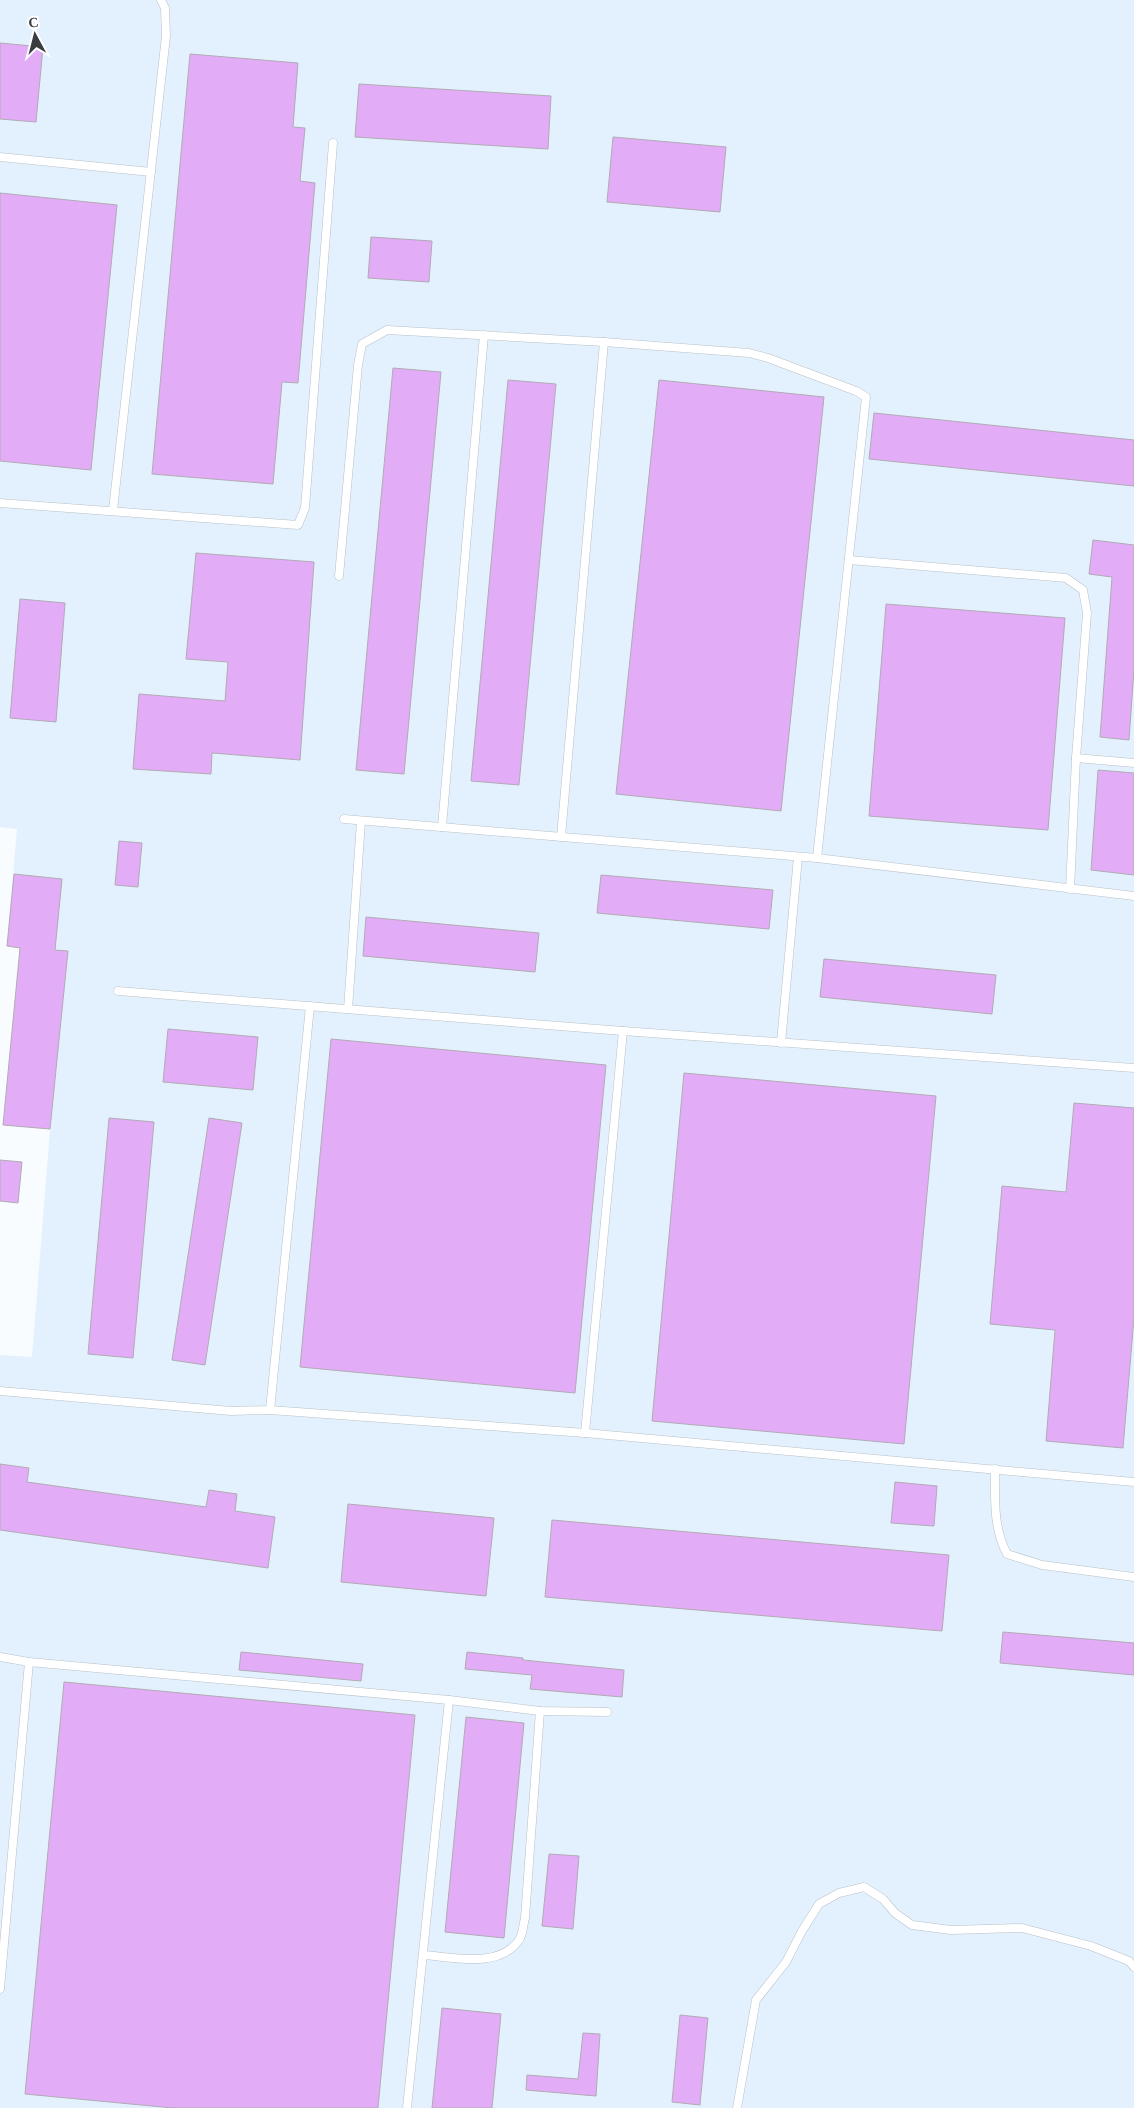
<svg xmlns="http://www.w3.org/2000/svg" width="1134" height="2108" viewBox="0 0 1134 2108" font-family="'Libre Baskerville',serif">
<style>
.built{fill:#e3f1fe}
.building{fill:#e3acf7;stroke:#b1abb3}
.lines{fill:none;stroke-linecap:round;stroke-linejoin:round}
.service-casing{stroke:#b8c0c7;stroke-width:9}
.service{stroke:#fff;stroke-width:8}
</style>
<rect width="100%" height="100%" fill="#f8fcff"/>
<path class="built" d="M0,0H1134V2108H0V1355L32,1357L50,1129L20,948L7,946L17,829L0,827Z"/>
<g class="building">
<path d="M0,43L43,47L36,122L0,119Z"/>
<path d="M190,54L298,63L293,127L305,128L300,181L315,183L298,383L282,382L273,484L152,474Z"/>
<path d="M359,84L551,96L548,149L355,137Z"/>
<path d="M613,137L726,147L720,212L607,202Z"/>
<path d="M0,193L117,205L91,470L0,461Z"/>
<path d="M371,237L432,241L429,282L368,278Z"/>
<path d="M393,368L441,372L404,774L356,770Z"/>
<path d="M508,380L556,384L519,785L471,781Z"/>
<path d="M659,380L824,397L781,811L616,794Z"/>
<path d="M874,413L1134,440V486L869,459Z"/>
<path d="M1093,540L1134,545V670L1129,740L1100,737L1112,577L1089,574Z"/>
<path d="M196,553L314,562L300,760L212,753L211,774L133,769L139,694L225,701L228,662L186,659Z"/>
<path d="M20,599L65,603L56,722L10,718Z"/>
<path d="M886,604L1065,618L1048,830L869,816Z"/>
<path d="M1098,770L1134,773V875L1091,870Z"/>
<path d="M119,841L142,843L138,887L115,885Z"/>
<path d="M14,874L62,879L55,950L68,951L50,1129L3,1125L20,948L7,946Z"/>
<path d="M601,875L773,890L769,929L597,913Z"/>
<path d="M366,917L539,933L535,972L363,956Z"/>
<path d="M824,959L996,975L992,1014L820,997Z"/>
<path d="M168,1029L258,1037L253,1090L163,1082Z"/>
<path d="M331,1039L606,1065L575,1393L300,1367Z"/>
<path d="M684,1073L936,1096L904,1444L652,1421Z"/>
<path d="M1074,1103L1134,1108V1318L1123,1448L1046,1441L1055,1330L990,1324L1002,1186L1066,1192Z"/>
<path d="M109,1118L154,1122L133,1358L88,1354Z"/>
<path d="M209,1118L242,1123L205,1365L172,1360Z"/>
<path d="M0,1160L22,1162L18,1203L0,1201Z"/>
<path d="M0,1464L29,1468L27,1482L206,1507L209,1490L237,1494L235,1511L275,1517L268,1568L0,1530Z"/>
<path d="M895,1482L937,1486L934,1526L891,1523Z"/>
<path d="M348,1504L494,1518L486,1596L341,1582Z"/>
<path d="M552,1520L949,1555L942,1631L545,1597Z"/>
<path d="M1003,1632L1134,1643V1675L1000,1663Z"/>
<path d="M241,1652L363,1664L361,1681L239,1670Z"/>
<path d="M467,1652L523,1658V1660L624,1670L622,1697L530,1689L532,1675L465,1669Z"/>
<path d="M64,1682L415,1715L378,2108H173L25,2094Z"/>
<path d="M466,1717L524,1723L504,1938L445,1932Z"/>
<path d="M549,1854L579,1856L573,1929L542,1926Z"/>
<path d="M442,2008L501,2014L492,2108H432Z"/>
<path d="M680,2015L708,2018L700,2105L672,2102Z"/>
<path d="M583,2033L600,2034L596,2096L526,2090L527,2075L578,2079Z"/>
</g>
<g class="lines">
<defs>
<g id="service">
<path d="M0,157L151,172"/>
<path d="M0,503L298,525L305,508L333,143"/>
<path d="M113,510L166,36L165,8L161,0"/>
<path d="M849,560L1066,578L1083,590L1087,613L1076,758L1070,889"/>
<path d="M339,576L358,365L362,344L387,330L604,342L749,353L768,358L856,391L866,397L817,858"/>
<path d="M1076,758L1134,763"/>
<path d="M344,819L817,858L1134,896"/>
<path d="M442,827L484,335"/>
<path d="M561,837L604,342"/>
<path d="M118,991L623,1031L1134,1068"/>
<path d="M348,1009L361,821"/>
<path d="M781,1043L798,857"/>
<path d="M0,1391L231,1411L270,1410L585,1433L1134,1482"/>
<path d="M270,1410L310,1006"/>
<path d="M585,1433L623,1031"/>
<path d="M995,1469C995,1499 993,1527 1007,1554L1042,1565L1134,1577"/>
<path d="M0,1657L29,1662L449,1700L540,1711L607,1712"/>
<path d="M423,1955C453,1957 499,1969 519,1940C523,1935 523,1925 525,1918L540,1711"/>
<path d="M0,1989L29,1662"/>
<path d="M407,2108L449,1700"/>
<path d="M737,2108L756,2000L786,1962L802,1931L819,1904L839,1893L864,1887L883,1899L895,1913L912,1925L951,1930L1022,1928L1091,1946L1129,1961L1134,1967"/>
</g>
</defs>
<use href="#service" class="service-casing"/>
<use href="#service" class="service"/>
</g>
<g transform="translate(35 35) rotate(353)" stroke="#ffffff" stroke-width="4" paint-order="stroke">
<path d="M0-4L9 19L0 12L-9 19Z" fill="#3a3d40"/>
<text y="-8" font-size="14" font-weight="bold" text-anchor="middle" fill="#3a3d40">С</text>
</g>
</svg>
